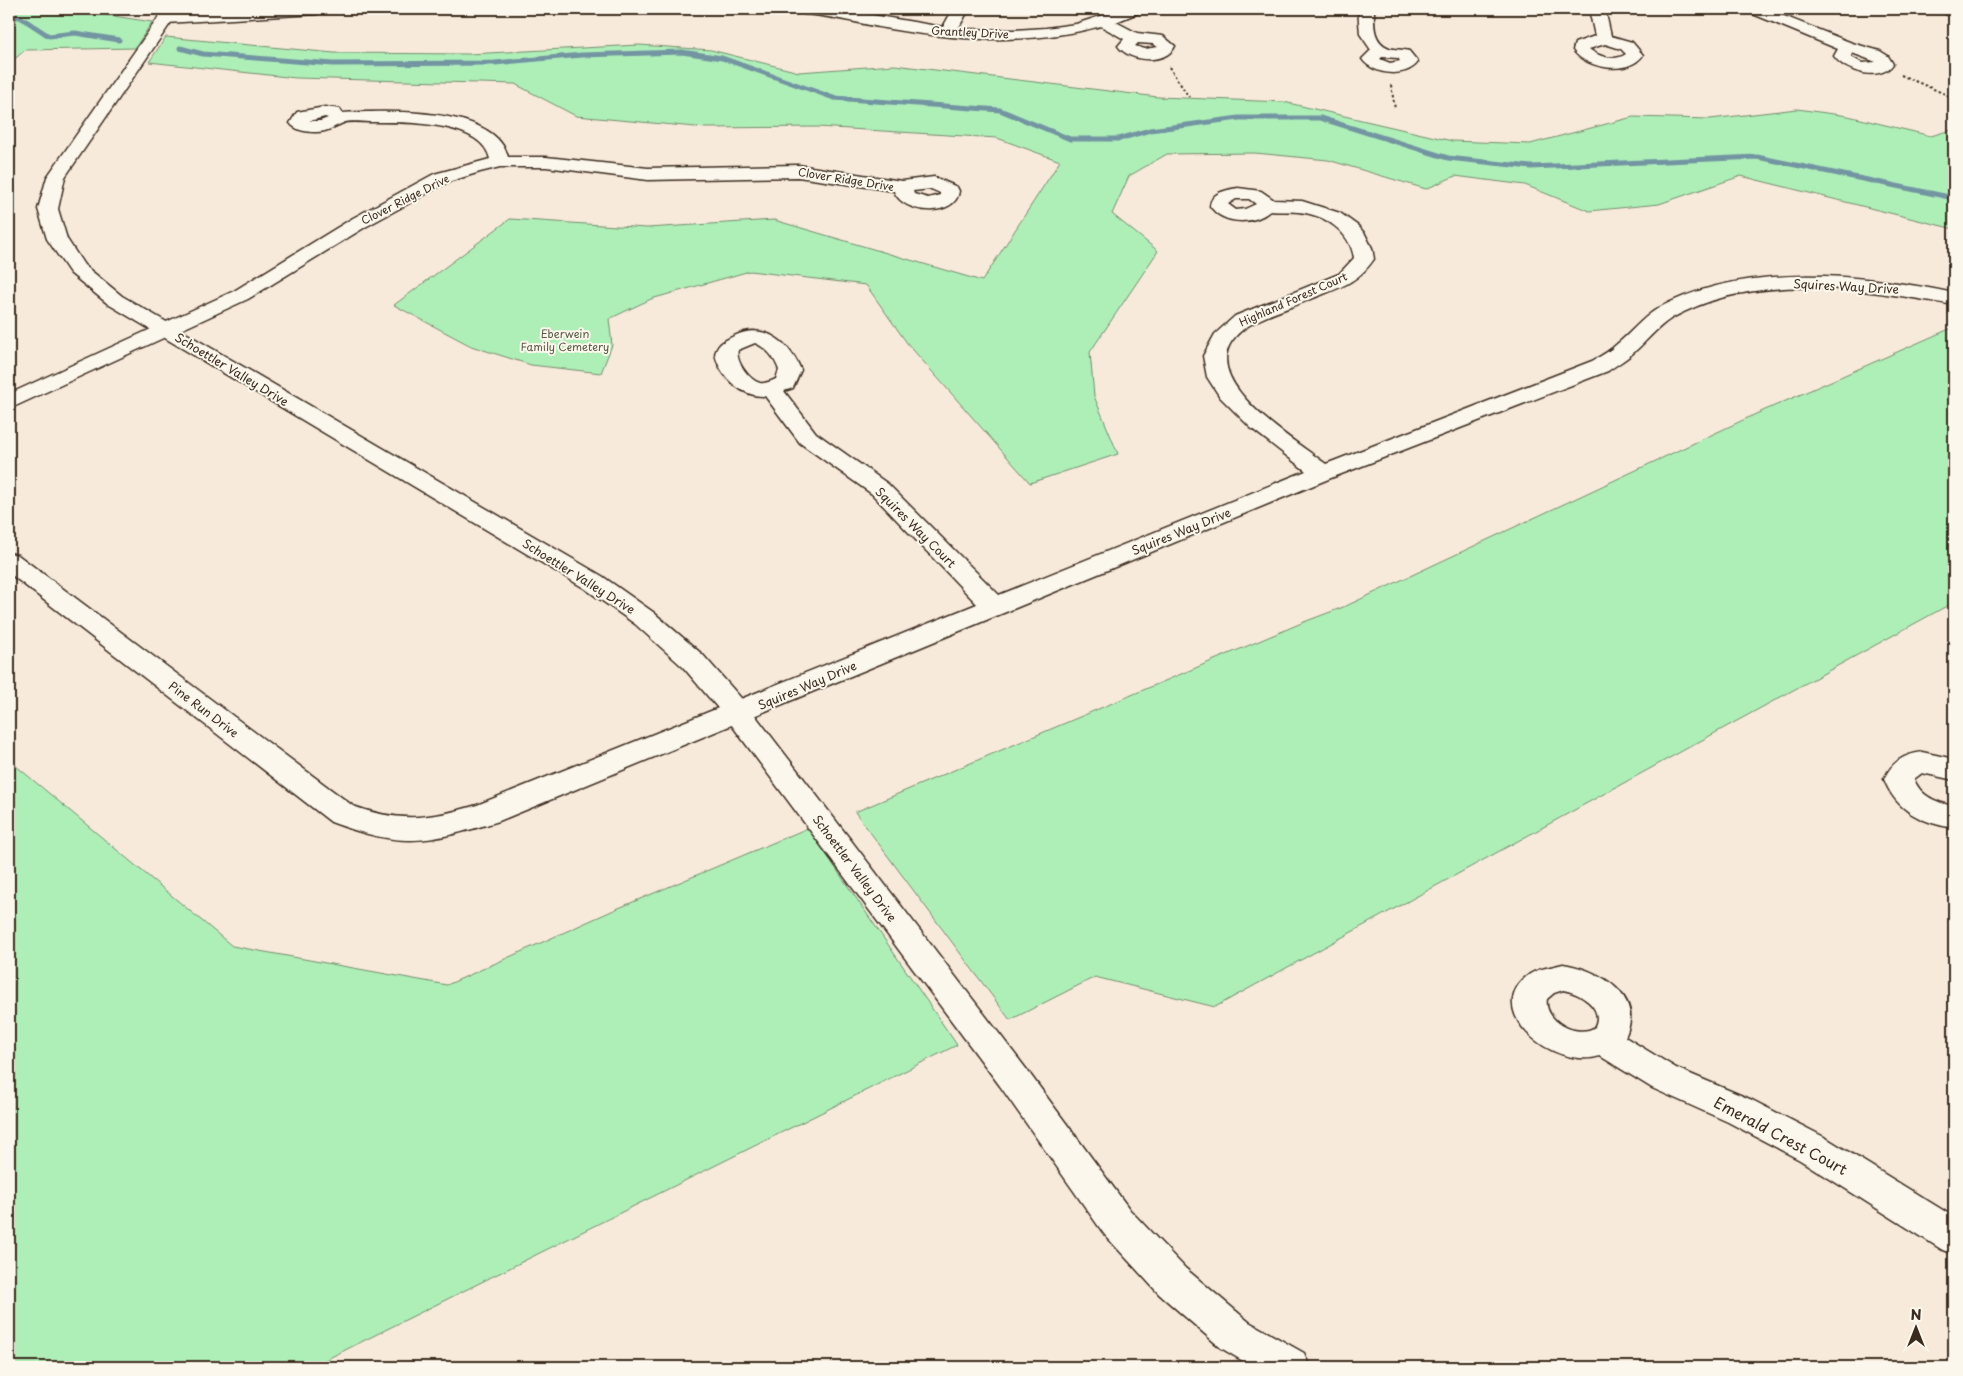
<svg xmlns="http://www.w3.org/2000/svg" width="1963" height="1376" viewBox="0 0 1963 1376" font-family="'Playpen Sans',sans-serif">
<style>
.green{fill:#aeefb8;stroke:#748c6b}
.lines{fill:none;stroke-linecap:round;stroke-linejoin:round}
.stream{stroke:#7395a2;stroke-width:5}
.minor-casing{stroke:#3b2a1e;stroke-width:3}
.tertiary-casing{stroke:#3b2a1e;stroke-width:3}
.path{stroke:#3b2a1e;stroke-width:2;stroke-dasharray:2.5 2.5;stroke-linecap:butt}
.minor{fill:#fbf7ec;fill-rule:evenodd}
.tertiary{fill:#fbf7ec;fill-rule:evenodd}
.labels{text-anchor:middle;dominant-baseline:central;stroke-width:4;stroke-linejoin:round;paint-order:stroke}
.far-street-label{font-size:11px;fill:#3b2a1e;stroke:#fbf7ec}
.far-park-label{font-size:11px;fill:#585b44;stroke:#fbf7ec}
.street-label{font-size:12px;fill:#3b2a1e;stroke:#fbf7ec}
.near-street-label{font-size:15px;fill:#3b2a1e;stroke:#fbf7ec}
</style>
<rect width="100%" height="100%" fill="#f7eadb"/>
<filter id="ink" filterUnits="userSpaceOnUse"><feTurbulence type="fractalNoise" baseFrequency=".02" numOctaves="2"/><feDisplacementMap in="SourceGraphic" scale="10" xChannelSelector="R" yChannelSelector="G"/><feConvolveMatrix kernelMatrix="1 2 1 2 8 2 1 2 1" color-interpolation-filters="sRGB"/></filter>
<g filter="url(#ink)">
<g class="green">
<path d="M9,9H68L152,22L135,48L25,50L9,64Z"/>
<path d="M166,37L334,53L469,54L639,45L711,50L799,72L894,65L1158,97L1284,102L1452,141L1530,144L1633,117L1710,119L1797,109L1848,116L1931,136L1954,129V229L1741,176L1659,204L1589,211L1525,185L1455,176L1426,189L1328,160L1255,153L1167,154L1129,176L1112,214L1158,251L1090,352L1094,396L1118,454L1030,483L907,343L866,285L750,271L651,299L609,319L612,345L601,373L531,365L471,346L394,305L510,219L647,228L774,220L982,281L1060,161L997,138L817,127L706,128L576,116L515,84L296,78L149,62Z"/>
<path d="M1954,327V602L1215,1007L1095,977L1010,1020L855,812L1304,622L1346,606L1756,414Z"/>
<path d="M9,760L232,946L447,985L614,910L808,828L957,1045L311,1367H9Z"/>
</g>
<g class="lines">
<g class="stream">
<path d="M9,17H20L49,36L75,33L119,40"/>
<path d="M180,48L203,54L333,64L495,63L582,55L682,52L722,58L834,98L1000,110L1070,139H1119L1150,130L1239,118H1320L1448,158L1531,167L1757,157L1954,198"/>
</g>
<defs>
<g id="minor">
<path d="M243,9H325L317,14L166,23L158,18L166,13Z"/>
<path d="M796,9H837L943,27L953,9H969L958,29L1014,30L1046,28L1076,24L1122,9H1143L1140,12L1116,22L1137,33L1163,36L1175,46C1166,65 1129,62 1118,46L1124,39L1101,26C1031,45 961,41 890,29C861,24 833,16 804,14ZM1138,43L1153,44L1158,47L1145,49L1135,46Z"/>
<path d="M1358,9H1374C1374,23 1372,41 1389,48C1394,50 1403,49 1409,51L1418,62C1406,79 1373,75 1362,59L1371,50L1360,34ZM1382,57L1398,58L1400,61L1390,63L1380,59Z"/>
<path d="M1589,9H1605L1611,36L1632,42L1643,55C1629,76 1586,69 1573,50L1575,43L1595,36ZM1605,44L1621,49L1626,54C1615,62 1599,57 1589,49Z"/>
<path d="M1745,9H1766L1852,43L1880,51L1888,56L1893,64C1880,83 1844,71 1834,56L1838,49L1748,12ZM1852,53L1876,62L1862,63L1851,57Z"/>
<path d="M325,107L340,109L342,113C383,111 495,105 508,157H546L648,168L798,165L902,181L934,177L957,187L959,191C956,218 903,215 894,191L798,177L648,180L546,167H500L480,172L448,182L367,226L248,299L9,409V394L234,291L353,218L434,174L490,159C482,120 400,122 370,122C362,122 350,120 343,123C333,127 326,133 314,132C306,132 295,130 290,123L297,112ZM325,117L328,118L320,121H309ZM931,189L940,193V195L928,198L914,194L913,191Z"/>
<path d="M1238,188L1261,191L1274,200L1302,201L1340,213L1358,226L1365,234L1372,248L1374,259C1357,284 1338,288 1311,299C1291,308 1266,314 1248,326C1179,371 1292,438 1326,464L1592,361C1601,356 1610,351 1617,344C1631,333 1642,318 1657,309C1744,261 1861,274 1954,293V305C1863,289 1758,270 1672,318C1657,327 1646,342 1633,353C1625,360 1616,365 1608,371L1331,478L499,821C427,843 403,849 331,822L9,573V553L18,555L353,806C399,823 431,819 477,805L977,604L872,494L800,443L765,396C742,397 720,377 715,354C718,343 724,341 734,336C764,321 790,343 801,370L793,388L784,391L816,433L888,484L999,595L1306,471L1251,428L1220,397L1207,377L1203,356L1215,334L1235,316L1339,274L1354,258C1350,231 1324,214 1298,212C1288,211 1279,212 1270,211C1253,225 1223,225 1210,206C1211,192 1227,190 1238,188ZM1236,199H1249L1256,204L1245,209L1236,210L1228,204ZM755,343C768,349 774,357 779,370L776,379C771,381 765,384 760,383C749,380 735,361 738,350Z"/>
<path d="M1922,752L1954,759V780L1922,773L1914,779C1920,796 1937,803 1954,806V828C1922,823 1896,811 1884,779C1893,761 1903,755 1922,752Z"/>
<path d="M1563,964C1597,969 1646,995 1625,1037L1676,1068L1752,1100L1826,1138L1954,1217V1254L1941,1249L1800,1160L1728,1122L1652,1088L1600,1056C1553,1071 1479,1009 1530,974C1539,968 1553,967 1563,964ZM1563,990C1580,993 1604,1007 1595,1027C1578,1039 1543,1021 1547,999L1554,993Z"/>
</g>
<g id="tertiary">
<path d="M161,9H177L174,18L65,177L58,209L67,239L84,265L122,296L602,576L653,612L703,655L748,706L1024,1066L1130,1210L1185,1268L1249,1322L1304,1353L1310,1367H1253L1221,1348L1159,1294L1104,1234L1000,1086L728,720L683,667L635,624L584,588L108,304L70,273L47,239L38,209L47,177L158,18Z"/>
<path d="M1938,9H1954V17L1941,12Z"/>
</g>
</defs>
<use href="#minor" class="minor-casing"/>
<use href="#tertiary" class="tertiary-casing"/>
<g class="path">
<path d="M1169,67L1189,97"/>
<path d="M1901,75L1954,98"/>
<path d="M1391,85L1395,109"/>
</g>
<use href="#minor" class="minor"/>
<use href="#tertiary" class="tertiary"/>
</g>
</g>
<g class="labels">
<g class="far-street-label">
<text transform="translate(970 32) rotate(3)">Grantley Drive</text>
<text transform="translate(846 179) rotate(9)">Clover Ridge Drive</text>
<text transform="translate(405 199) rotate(-27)">Clover Ridge Drive</text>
<text transform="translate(1293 299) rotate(-24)">Highland Forest Court</text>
</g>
<g class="far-park-label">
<text x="565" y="333">Eberwein<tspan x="565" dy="13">Family Cemetery</tspan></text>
</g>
<g class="street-label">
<text transform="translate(1846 286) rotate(3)">Squires Way Drive</text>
<text transform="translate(232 369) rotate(31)">Schoettler Valley Drive</text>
<text transform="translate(916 527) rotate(45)">Squires Way Court</text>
<text transform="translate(1181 531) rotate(-22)">Squires Way Drive</text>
<text transform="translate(579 576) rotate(32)">Schoettler Valley Drive</text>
<text transform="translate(807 685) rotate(-23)">Squires Way Drive</text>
<text transform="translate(204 709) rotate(37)">Pine Run Drive</text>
<text transform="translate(855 868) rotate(53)">Schoettler Valley Drive</text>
</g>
<g class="near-street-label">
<text transform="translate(1781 1135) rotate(28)">Emerald Crest Court</text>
</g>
</g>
<rect width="1963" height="1376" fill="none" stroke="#fbf7ec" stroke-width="30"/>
<rect x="15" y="15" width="1933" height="1346" fill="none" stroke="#3b2a1e" stroke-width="2" filter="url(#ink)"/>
<g transform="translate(1916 1328)" stroke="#fbf7ec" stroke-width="4" paint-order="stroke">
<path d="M0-4L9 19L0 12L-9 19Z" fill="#3b2a1e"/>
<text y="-8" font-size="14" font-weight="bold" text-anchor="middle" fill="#3b2a1e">N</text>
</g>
</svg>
